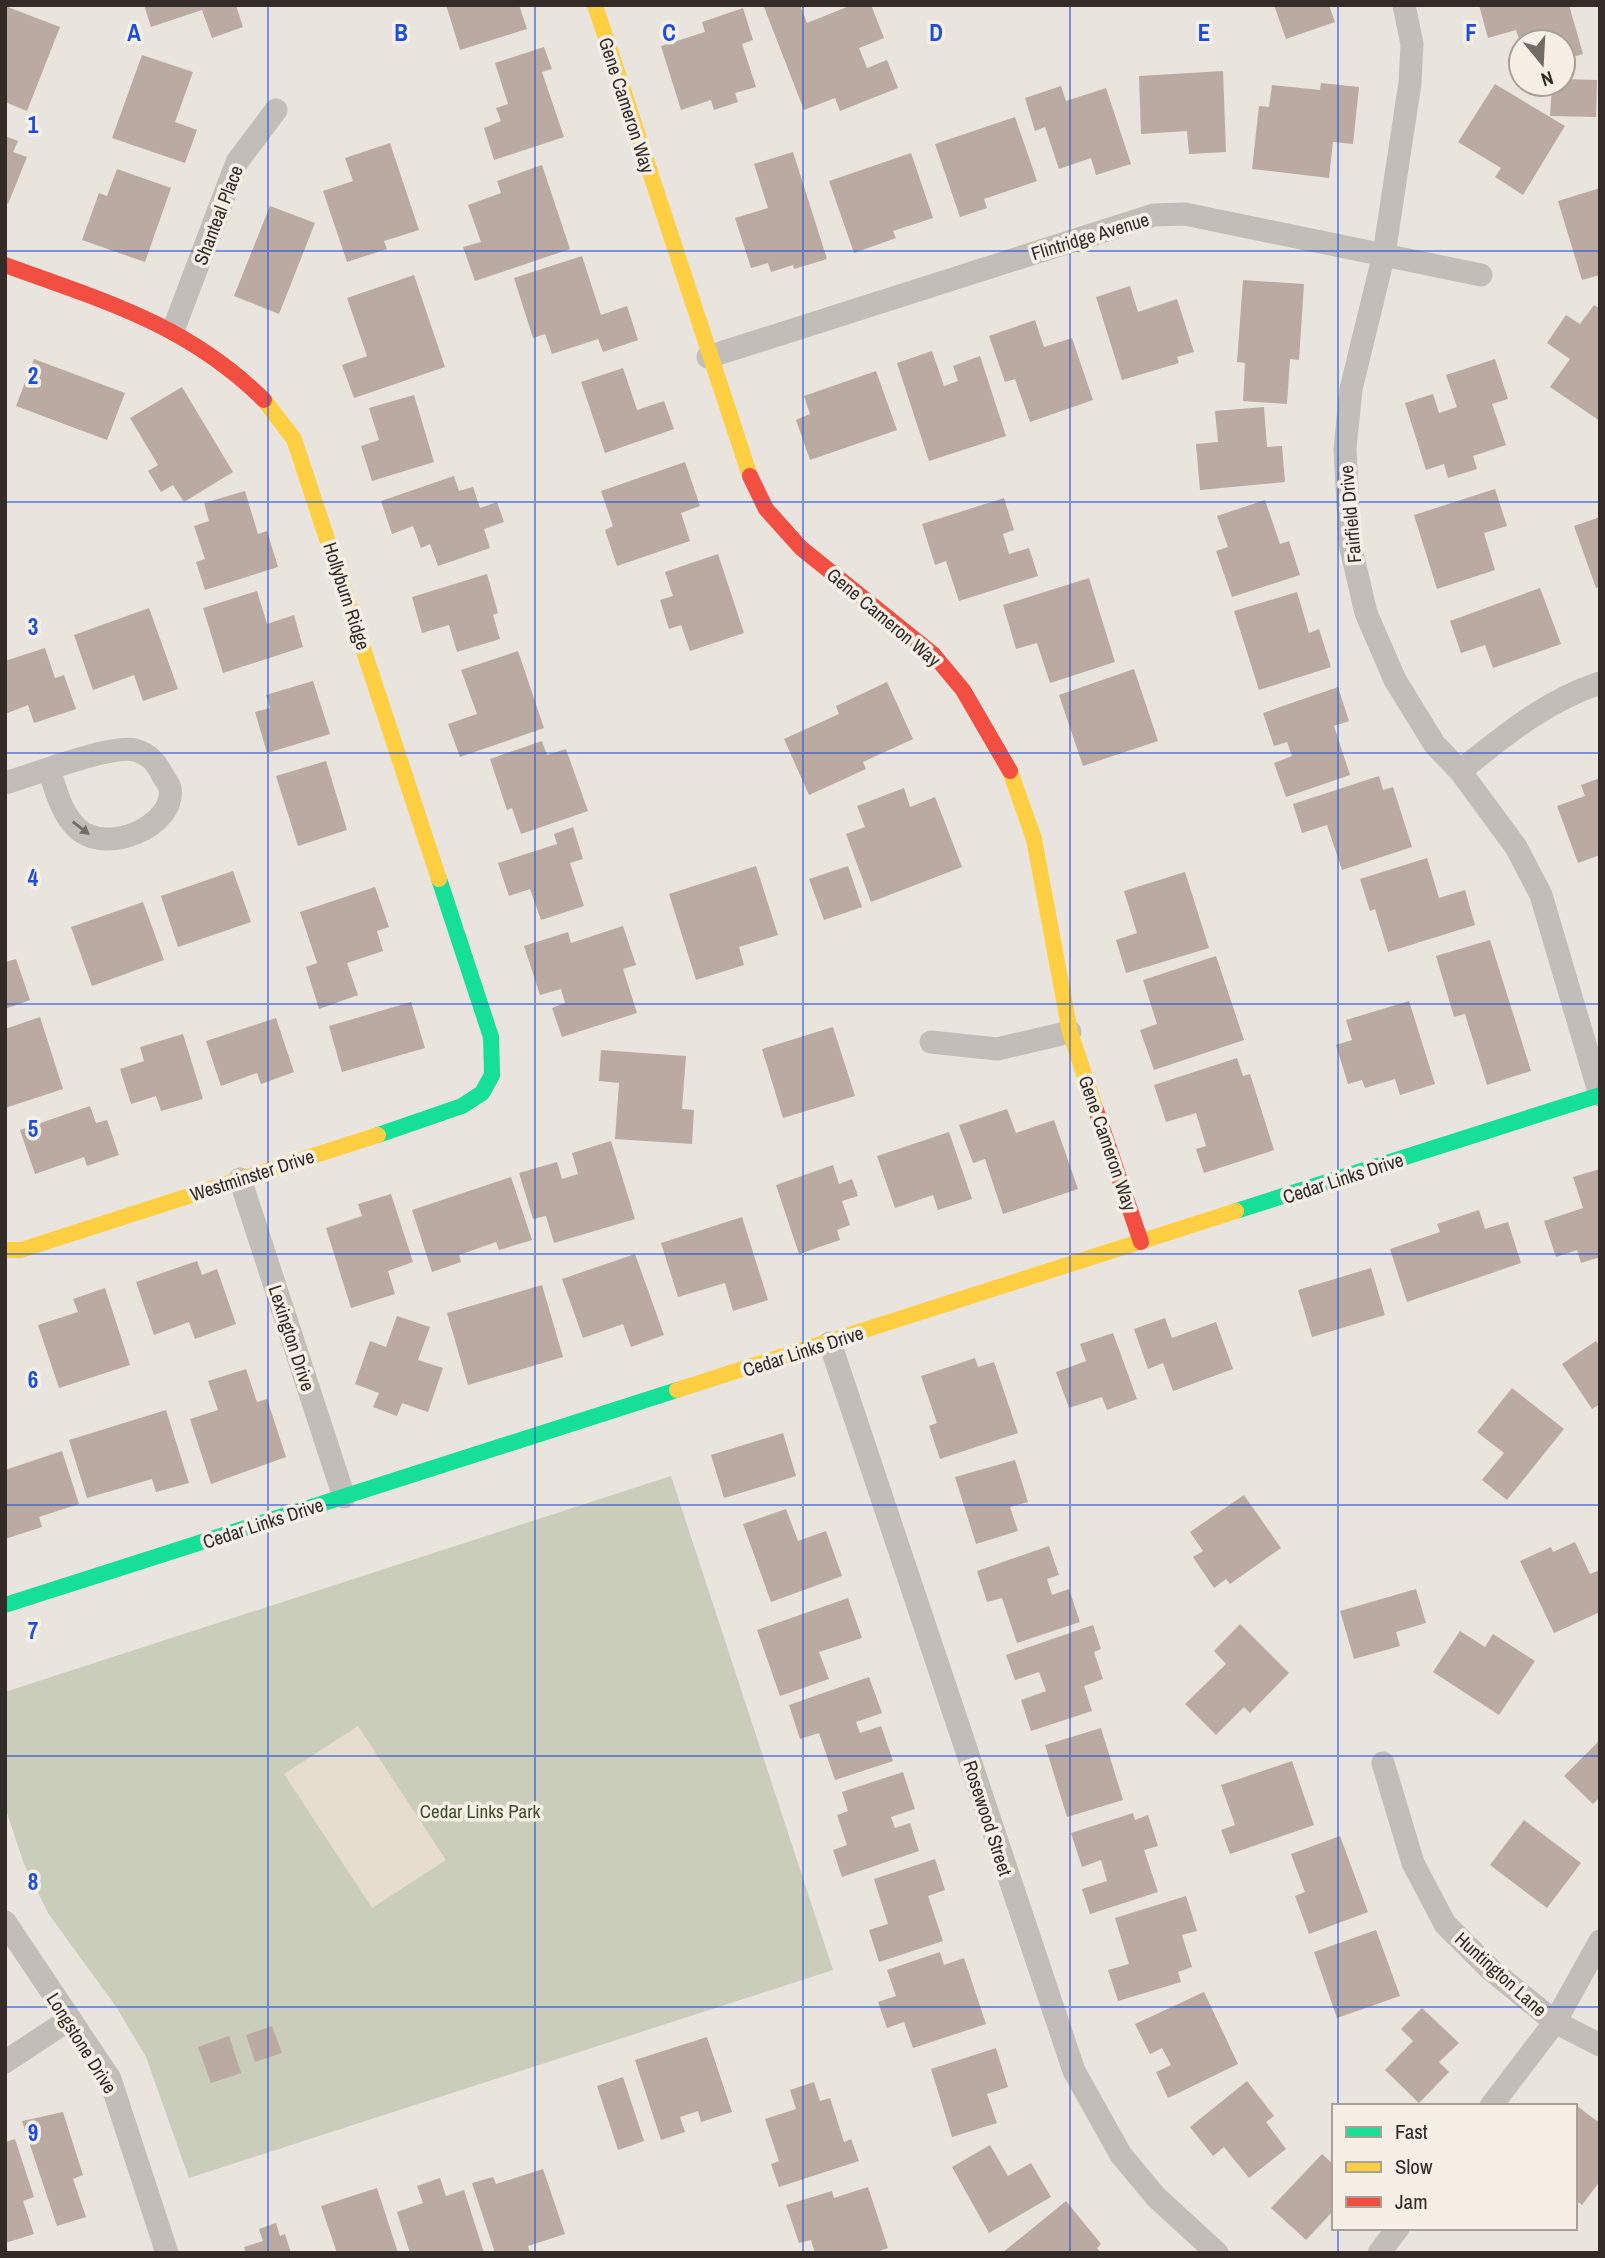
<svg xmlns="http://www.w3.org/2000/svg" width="1605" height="2258" viewBox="0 0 1605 2258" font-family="'Archivo Narrow',sans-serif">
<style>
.green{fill:#c9cdb9}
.plaza{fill:#e7ddcf}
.building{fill:#bbaaa2}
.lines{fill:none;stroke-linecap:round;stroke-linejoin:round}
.street{stroke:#c2bdb8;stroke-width:23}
.fast{stroke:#16e098;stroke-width:16}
.slow{stroke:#ffcf43;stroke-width:16}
.jam{stroke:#f24e42;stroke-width:16}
.oneway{fill:#736d68}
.grid{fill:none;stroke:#1d4ed8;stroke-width:2;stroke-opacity:0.55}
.labels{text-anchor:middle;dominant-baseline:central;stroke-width:7;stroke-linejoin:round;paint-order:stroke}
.street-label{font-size:19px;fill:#322b27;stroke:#f6efe5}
.park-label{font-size:19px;fill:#404d2d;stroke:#f6efe5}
.grid-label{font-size:23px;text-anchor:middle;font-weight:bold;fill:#1d4ed8;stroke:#f6efe5;stroke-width:7;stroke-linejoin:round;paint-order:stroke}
</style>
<rect width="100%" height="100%" fill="#e9e4de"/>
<path class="green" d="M671,1476L833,1970L189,2178L146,2057L117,2008L48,1913L24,1864L5,1807V1692Z"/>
<path class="plaza" d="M358,1726L446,1860L372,1908L284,1774Z"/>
<g class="building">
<path d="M144,5H236L243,27L212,38L202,10L151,27Z"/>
<path d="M446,5H519L527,29L460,50Z"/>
<path d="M769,5H800L807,23L852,5H871L884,38L859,48L867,68L887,60L898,88L840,111L835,98L804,110L764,7Z"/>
<path d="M1274,5H1329L1335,22L1286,39Z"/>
<path d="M1479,5H1569L1583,54L1563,60V42H1520L1516,30L1488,38Z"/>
<path d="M5,6L60,27L27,111L5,102Z"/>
<path d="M743,8L753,40L742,44L756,87L735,93L738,102L714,110L711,100L681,110L661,46L705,32L702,22Z"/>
<path d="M544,47L552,69L542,72L564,137L494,160L484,128L501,121L496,108L508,104L495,63Z"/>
<path d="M142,55L193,72L175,122L197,130L185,163L112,138Z"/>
<path d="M1223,71L1226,152L1189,154L1187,131L1141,134L1139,76Z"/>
<path d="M1563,79L1597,80L1596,117L1550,116L1552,84H1563Z"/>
<path d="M1321,83L1359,87L1353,144L1333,142L1329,178L1252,169L1259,106L1269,107L1272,85L1320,90Z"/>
<path d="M1495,84L1565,126L1523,195L1495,177L1501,168L1458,142Z"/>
<path d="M1061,86L1066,101L1106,88L1131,164L1096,175L1091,158L1059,169L1045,127L1035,131L1025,98Z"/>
<path d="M1015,117L1037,181L984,199L987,208L960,217L935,144Z"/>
<path d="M5,136L18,141L13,152L27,157L8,204L5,202Z"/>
<path d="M390,143L419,230L384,241L387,249L347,262L323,191L353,181L345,158Z"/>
<path d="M793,152L827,259L794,269L793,265L771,272L768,263L751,268L735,218L768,208L754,164Z"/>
<path d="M911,153L933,218L893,231L896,238L854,253L829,181Z"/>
<path d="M542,165L570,249L475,281L463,247L481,242L468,205L501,193L497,181Z"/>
<path d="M117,169L171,188L145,262L82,240L99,193L107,196Z"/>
<path d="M1600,188V275L1582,280L1558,201Z"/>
<path d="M270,206L315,223L279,314L234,296Z"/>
<path d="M582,256L601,315L627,306L638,340L603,352L598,339L552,354L545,334L533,338L514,278Z"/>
<path d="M414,275L445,367L354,398L342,365L367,356L347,298Z"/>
<path d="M1243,280L1304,284L1299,360L1290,359L1287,404L1243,401L1245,363L1237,362Z"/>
<path d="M1130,286L1138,312L1177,299L1194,352L1177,357L1179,363L1122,380L1096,297Z"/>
<path d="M1594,305L1600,309V421L1550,387L1570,359L1547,343L1566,315L1580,324Z"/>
<path d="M1035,320L1044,347L1072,338L1093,400L1030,422L1015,379L1005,382L989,336Z"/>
<path d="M932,351L944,386L958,381L953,366L980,356L1006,436L929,461L897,363Z"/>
<path d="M34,359L125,393L107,440L16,406Z"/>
<path d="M1495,359L1508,399L1492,404L1506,445L1473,456L1477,469L1448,478L1444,464L1426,470L1405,403L1433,394L1439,413L1457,407L1446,375Z"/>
<path d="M623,368L637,410L664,401L674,429L605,453L581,382Z"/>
<path d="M876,371L897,430L810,460L796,420L810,414L804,396Z"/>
<path d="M182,387L233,472L184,502L173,485L161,492L148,471L158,465L130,418Z"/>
<path d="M414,395L434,462L372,481L361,446L379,440L369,408Z"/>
<path d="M1264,407L1267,447L1282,446L1285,482L1200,490L1196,444L1218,442L1215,411Z"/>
<path d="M685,462L700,506L681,513L690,541L617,566L605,530L613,526L601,491Z"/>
<path d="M454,476L459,491L473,487L480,508L497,502L504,522L484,529L490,548L438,566L430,544L421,548L413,526L392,534L381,501Z"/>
<path d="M1495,489L1507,526L1484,533L1495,570L1437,589L1414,515Z"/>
<path d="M245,491L258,534L267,531L278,567L205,590L196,562L205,559L194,526L209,521L204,503Z"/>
<path d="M1004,498L1014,530L1003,534L1009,554L1029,548L1038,576L959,601L946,561L935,565L922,524Z"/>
<path d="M1265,500L1280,544L1289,541L1300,575L1232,597L1216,551L1228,547L1217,516Z"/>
<path d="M1600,517V586L1596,588L1574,526Z"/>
<path d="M718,554L744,633L690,651L681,625L669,629L660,600L673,596L665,572Z"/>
<path d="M487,574L498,613L493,615L500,639L457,652L449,625L422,633L412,597Z"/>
<path d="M1089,578L1115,662L1050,683L1037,643L1016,649L1003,605Z"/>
<path d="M1540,588L1561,644L1493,668L1485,645L1461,653L1450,621Z"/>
<path d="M257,591L267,624L294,615L303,647L223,673L203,608Z"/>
<path d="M1297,592L1309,633L1319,629L1331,667L1259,690L1234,611Z"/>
<path d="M149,608L178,689L143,701L134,675L93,690L74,635Z"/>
<path d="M45,648L55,678L64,675L76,709L34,723L28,705L5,714V661Z"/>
<path d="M518,651L544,728L460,757L448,724L477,714L461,670Z"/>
<path d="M1134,669L1158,741L1083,766L1059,695Z"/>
<path d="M313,681L330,734L267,753L255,712L270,708L266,695Z"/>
<path d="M887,682L913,739L863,762L866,769L809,795L784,739L839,714L836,706Z"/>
<path d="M1338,687L1349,721L1334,726L1350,775L1286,797L1274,763L1292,756L1287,742L1274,746L1263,713Z"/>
<path d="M542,741L547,755L566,749L588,811L521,834L512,808L507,810L490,759Z"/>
<path d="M326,761L347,830L298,846L276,776Z"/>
<path d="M1379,776L1383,790L1393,787L1412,847L1342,870L1327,825L1302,833L1293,804Z"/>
<path d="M1600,778V855L1578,863L1557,806L1585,796L1581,785Z"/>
<path d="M904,788L910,807L935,797L962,867L871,902L846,834L865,827L857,806Z"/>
<path d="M573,827L583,859L570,863L584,906L541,920L530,889L509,896L498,863L557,844L554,834Z"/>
<path d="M1427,858L1439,898L1465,890L1475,925L1388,952L1375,909L1370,911L1360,879Z"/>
<path d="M756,866L778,935L739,947L744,965L696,980L669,894Z"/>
<path d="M848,866L862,907L824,920L809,879Z"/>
<path d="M233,871L251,922L178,947L161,896Z"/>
<path d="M1185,872L1209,948L1126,973L1116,940L1137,933L1124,891Z"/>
<path d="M375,887L389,927L377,931L383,951L347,963L358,995L319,1009L306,967L317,963L300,912Z"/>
<path d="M143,902L164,960L92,986L71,927Z"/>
<path d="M623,926L636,965L623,969L637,1013L562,1037L552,1008L565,1003L561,989L540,995L524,946L568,932L571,943Z"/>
<path d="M1490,940L1531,1071L1487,1085L1465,1014L1454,1017L1436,956Z"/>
<path d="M1216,956L1244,1040L1154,1070L1140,1030L1157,1024L1143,980Z"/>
<path d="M16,959L30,1000L5,1009V962Z"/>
<path d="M1409,1001L1435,1084L1400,1095L1395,1079L1365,1088L1362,1080L1348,1084L1336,1045L1352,1040L1346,1020Z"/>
<path d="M411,1002L425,1048L342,1072L329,1026Z"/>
<path d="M40,1017L63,1089L5,1108V1029Z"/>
<path d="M276,1018L294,1072L261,1084L257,1073L221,1086L206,1041Z"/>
<path d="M833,1027L855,1096L783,1118L762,1049Z"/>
<path d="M183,1034L203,1099L161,1111L156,1096L131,1104L120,1069L144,1061L140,1047Z"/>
<path d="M601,1050L686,1056L682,1109L694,1110L692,1144L615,1139L619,1083L599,1081Z"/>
<path d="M1237,1058L1243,1076L1250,1074L1274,1150L1204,1173L1196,1149L1206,1146L1196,1113L1166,1122L1154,1085Z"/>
<path d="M90,1106L96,1123L107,1120L119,1155L87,1166L84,1157L35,1174L20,1130Z"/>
<path d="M1007,1109L1016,1133L1054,1120L1078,1189L1003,1214L985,1159L973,1163L959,1125Z"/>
<path d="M949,1132L972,1199L938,1210L933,1195L895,1208L877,1156Z"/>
<path d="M611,1141L635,1219L554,1243L546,1216L533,1219L519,1173L557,1162L562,1179L578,1174L572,1153Z"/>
<path d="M833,1165L839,1184L852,1179L858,1196L842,1201L850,1225L837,1230L840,1240L799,1254L776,1185Z"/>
<path d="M1600,1169V1257L1581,1263L1577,1250L1556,1257L1544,1221L1583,1208L1573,1177Z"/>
<path d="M511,1177L532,1240L499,1250L496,1242L459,1255L461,1262L432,1272L412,1210Z"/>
<path d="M391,1194L413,1262L388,1271L395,1294L351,1308L326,1228L362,1216L358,1204Z"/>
<path d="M1479,1210L1485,1229L1508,1222L1521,1263L1407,1302L1390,1249L1440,1232L1437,1224Z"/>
<path d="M742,1217L768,1300L733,1311L725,1283L678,1297L661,1243Z"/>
<path d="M635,1254L664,1335L631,1347L623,1324L583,1338L562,1279Z"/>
<path d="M197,1261L202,1275L217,1269L236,1324L195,1339L189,1322L154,1335L136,1282Z"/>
<path d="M1371,1268L1385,1315L1312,1337L1298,1290Z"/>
<path d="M542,1285L563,1357L468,1385L447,1313Z"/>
<path d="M105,1288L130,1365L59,1388L38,1325L78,1312L73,1299Z"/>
<path d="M397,1316L430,1327L418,1360L443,1368L428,1412L402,1403L397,1416L373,1407L379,1393L355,1384L370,1341L386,1347Z"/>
<path d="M1165,1318L1172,1338L1216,1322L1233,1369L1173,1391L1163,1363L1148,1369L1134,1329Z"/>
<path d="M1113,1333L1137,1399L1107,1410L1102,1397L1069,1408L1056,1372L1086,1361L1080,1344Z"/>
<path d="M1596,1341L1600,1347V1404L1592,1409L1562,1364Z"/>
<path d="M975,1358L978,1367L994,1362L1018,1433L940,1459L929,1426L937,1423L921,1376Z"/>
<path d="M246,1369L257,1402L267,1399L286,1457L211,1484L190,1419L218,1410L208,1381Z"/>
<path d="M1512,1388L1564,1429L1507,1500L1482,1480L1504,1453L1477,1432Z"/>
<path d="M166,1410L189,1483L156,1492L152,1479L87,1498L69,1440Z"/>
<path d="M783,1433L796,1476L724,1498L711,1455Z"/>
<path d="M62,1451L79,1504L39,1517L42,1527L5,1539V1470Z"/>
<path d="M1015,1460L1028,1502L1010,1507L1018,1531L976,1544L955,1477Z"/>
<path d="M1244,1495L1281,1548L1230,1584L1226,1579L1214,1588L1193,1557L1203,1551L1190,1532Z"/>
<path d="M786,1509L798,1541L826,1531L842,1576L771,1602L743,1524Z"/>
<path d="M1575,1542L1590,1574L1600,1570V1612L1554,1633L1520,1561L1551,1547L1553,1552Z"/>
<path d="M1049,1546L1059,1575L1047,1579L1052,1595L1069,1589L1080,1622L1017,1643L1002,1598L987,1602L977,1571Z"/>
<path d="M1416,1589L1426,1623L1396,1632L1400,1646L1354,1659L1340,1611Z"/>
<path d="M848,1598L862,1638L819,1652L829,1679L780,1696L757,1630Z"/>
<path d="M1240,1624L1289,1673L1250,1713L1244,1707L1216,1735L1185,1704L1226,1664L1214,1651Z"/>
<path d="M1093,1625L1101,1649L1094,1652L1103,1679L1084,1686L1092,1711L1031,1731L1021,1700L1046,1691L1039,1672L1015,1680L1006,1655Z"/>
<path d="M1460,1631L1485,1647L1493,1634L1535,1661L1499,1715L1433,1672Z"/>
<path d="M869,1677L882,1713L856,1722L860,1733L881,1726L893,1761L835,1780L819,1733L800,1739L789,1705Z"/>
<path d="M1101,1728L1123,1800L1067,1817L1045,1745Z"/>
<path d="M1600,1740V1797L1593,1804L1564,1776Z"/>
<path d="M1292,1761L1314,1825L1230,1854L1221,1830L1235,1825L1221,1785Z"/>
<path d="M903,1772L915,1809L891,1817L895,1828L910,1823L919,1851L842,1877L833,1850L847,1845L837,1815L848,1811L842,1792Z"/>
<path d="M1133,1813L1135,1820L1148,1815L1158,1846L1144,1850L1158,1892L1090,1914L1082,1889L1107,1881L1101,1860L1082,1867L1071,1833Z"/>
<path d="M1524,1820L1581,1863L1547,1908L1490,1865Z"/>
<path d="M1340,1836L1368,1912L1309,1934L1295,1896L1305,1892L1291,1854Z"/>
<path d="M935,1859L945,1890L928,1896L943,1941L879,1962L869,1930L888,1924L874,1879Z"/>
<path d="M1186,1896L1197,1931L1182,1935L1192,1967L1178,1972L1181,1982L1118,2001L1108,1970L1129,1964L1115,1918Z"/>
<path d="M1376,1930L1400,1996L1337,2018L1314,1952Z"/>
<path d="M940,1952L944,1965L964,1958L986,2024L913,2048L904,2022L887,2028L878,2002L896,1996L887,1970Z"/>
<path d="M1204,1992L1238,2064L1168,2098L1156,2072L1171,2065L1162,2048L1150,2054L1135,2024Z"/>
<path d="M1422,2008L1459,2043L1439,2062L1449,2072L1419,2103L1385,2070L1413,2041L1401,2029Z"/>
<path d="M272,2026L282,2053L255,2062L246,2035Z"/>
<path d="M229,2036L241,2073L211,2083L198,2047Z"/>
<path d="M707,2037L732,2112L701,2122L698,2111L680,2117L685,2132L661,2140L635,2060Z"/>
<path d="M996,2048L1008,2087L987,2094L997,2123L952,2137L931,2069Z"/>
<path d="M623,2077L644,2141L618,2150L597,2086Z"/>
<path d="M1247,2081L1274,2116L1266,2122L1286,2149L1249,2178L1224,2147L1213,2156L1190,2127Z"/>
<path d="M814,2082L820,2101L830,2098L844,2142L851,2139L859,2161L779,2187L771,2164L779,2161L765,2119L796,2109L790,2090Z"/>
<path d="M1573,2103L1597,2121L1600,2118V2181L1582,2205L1575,2200V2106H1570Z"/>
<path d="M63,2112L83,2175L73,2179L86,2217L57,2226L22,2121Z"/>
<path d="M15,2139L34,2197L23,2201L34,2234L5,2243V2142Z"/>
<path d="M990,2145L1008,2176L1031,2163L1051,2197L989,2233L952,2167Z"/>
<path d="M1322,2154L1334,2165V2210L1306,2240L1271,2208Z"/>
<path d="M543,2169L565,2234L528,2246L530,2253H495L472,2183L493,2177L496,2184Z"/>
<path d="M440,2178L446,2196L464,2190L484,2253H410L397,2212L423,2203L417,2186Z"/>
<path d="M868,2187L888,2248L874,2253H815L811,2240L799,2243L786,2205L832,2191L834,2198Z"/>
<path d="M377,2188L398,2253H337L321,2206Z"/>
<path d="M1066,2201L1101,2244L1097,2248L1101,2253H1002Z"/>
<path d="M276,2223L280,2236L285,2234L291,2253H246L244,2247L263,2241L259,2229Z"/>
</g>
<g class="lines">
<g class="street">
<path d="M1404,5L1412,44L1410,83L1384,254L1351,389L1345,449L1350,544L1366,613L1395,680L1435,745L1460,771L1516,847L1541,895L1600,1095"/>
<path d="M174,328L237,162L276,110"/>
<path d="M708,357L1154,215L1185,214L1481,275"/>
<path d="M1460,771C1504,736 1545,701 1600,683"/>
<path d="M5,783C33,775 111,744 135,750C149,754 156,762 162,774C164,778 169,784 170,788C176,826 106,856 77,828C61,813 56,790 49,770"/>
<path d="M931,1042L997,1049L1070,1032"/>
<path d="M240,1179L344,1497"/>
<path d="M830,1343L1074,2071L1121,2155L1156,2197L1217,2253"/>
<path d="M1383,1763L1413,1863L1445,1924L1490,1969L1555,2022L1600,2045"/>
<path d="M5,1922L110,2079L167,2253"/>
<path d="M5,2062L70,2019"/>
<path d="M1491,2106L1555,2022L1600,1941"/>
<path d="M1379,2253L1398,2228"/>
</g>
<g class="fast">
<path d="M378,1135L462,1106L482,1093L492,1075L491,1037L439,879"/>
<path d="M1236,1211L1600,1095"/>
<path d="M5,1605L677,1390"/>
</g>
<g class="slow">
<path d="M595,5L750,476"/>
<path d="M264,400L294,439L439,879"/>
<path d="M1010,771L1034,839L1070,1032L1096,1110"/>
<path d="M5,1250H21L378,1135"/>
<path d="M677,1390L1236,1211"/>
</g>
<g class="jam">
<path d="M5,265C104,301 187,324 264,400"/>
<path d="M750,476L766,509L801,548L933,654L963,690L1010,771"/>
<path d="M1096,1110L1141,1242"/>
</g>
</g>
<defs><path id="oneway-solid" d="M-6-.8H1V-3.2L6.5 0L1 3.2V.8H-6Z" transform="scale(1.75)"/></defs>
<use class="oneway" href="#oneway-solid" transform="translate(81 828) rotate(38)"/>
<path class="grid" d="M268,5V2253M535,5V2253M803,5V2253M1070,5V2253M1338,5V2106M5,251H1600M5,502H1600M5,753H1600M5,1004H1600M5,1254H1600M5,1505H1600M5,1756H1600M5,2007H1600M1338,2228V2253"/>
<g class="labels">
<g class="street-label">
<text transform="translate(627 105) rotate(72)">Gene Cameron Way</text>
<text transform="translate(218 215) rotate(-69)">Shanteal Place</text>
<text transform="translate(1090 236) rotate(-17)">Flintridge Avenue</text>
<text transform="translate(1350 514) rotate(-95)">Fairfield Drive</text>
<text transform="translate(347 596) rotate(72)">Hollyburn Ridge</text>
<text transform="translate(884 617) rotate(40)">Gene Cameron Way</text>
<text transform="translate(1108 1143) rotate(71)">Gene Cameron Way</text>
<text transform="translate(252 1175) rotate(-18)">Westminster Drive</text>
<text transform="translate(1343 1178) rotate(-18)">Cedar Links Drive</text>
<text transform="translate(292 1338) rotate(72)">Lexington Drive</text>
<text transform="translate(803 1351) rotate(-18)">Cedar Links Drive</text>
<text transform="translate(263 1523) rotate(-18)">Cedar Links Drive</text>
<text transform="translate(988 1818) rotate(72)">Rosewood Street</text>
<text transform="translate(1501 1974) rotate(42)">Huntington Lane</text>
<text transform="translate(82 2043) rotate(58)">Longstone Drive</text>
</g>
<g class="park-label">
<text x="480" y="1811">Cedar Links Park</text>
</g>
</g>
<g class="grid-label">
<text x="134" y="41">A</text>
<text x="401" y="41">B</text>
<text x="669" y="41">C</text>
<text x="936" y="41">D</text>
<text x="1204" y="41">E</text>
<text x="1471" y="41">F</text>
<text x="33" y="133">1</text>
<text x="33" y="384">2</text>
<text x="33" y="635">3</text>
<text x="33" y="886">4</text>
<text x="33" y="1137">5</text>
<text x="33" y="1388">6</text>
<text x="33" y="1639">7</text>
<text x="33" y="1890">8</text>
<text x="33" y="2141">9</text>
</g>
<rect width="1605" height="2258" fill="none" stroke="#322b27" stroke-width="14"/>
<rect x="1332" y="2104" width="245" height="126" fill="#f6efe5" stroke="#a8a199" stroke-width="2"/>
<rect x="1346" y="2127" width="35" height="10" fill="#16e098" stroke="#a8a199" stroke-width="2"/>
<text x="1395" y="2139" font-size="21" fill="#322b27">Fast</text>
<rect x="1346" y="2162" width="35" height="10" fill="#ffcf43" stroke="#a8a199" stroke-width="2"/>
<text x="1395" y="2174" font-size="21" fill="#322b27">Slow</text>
<rect x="1346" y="2197" width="35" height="10" fill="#f24e42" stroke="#a8a199" stroke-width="2"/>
<text x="1395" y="2209" font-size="21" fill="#322b27">Jam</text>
<g transform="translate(1542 63) rotate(162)"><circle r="33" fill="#f6efe5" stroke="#a8a199" stroke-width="2"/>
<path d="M0-5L12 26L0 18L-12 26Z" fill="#726c67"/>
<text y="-10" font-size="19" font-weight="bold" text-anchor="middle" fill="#322b27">N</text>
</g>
</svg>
